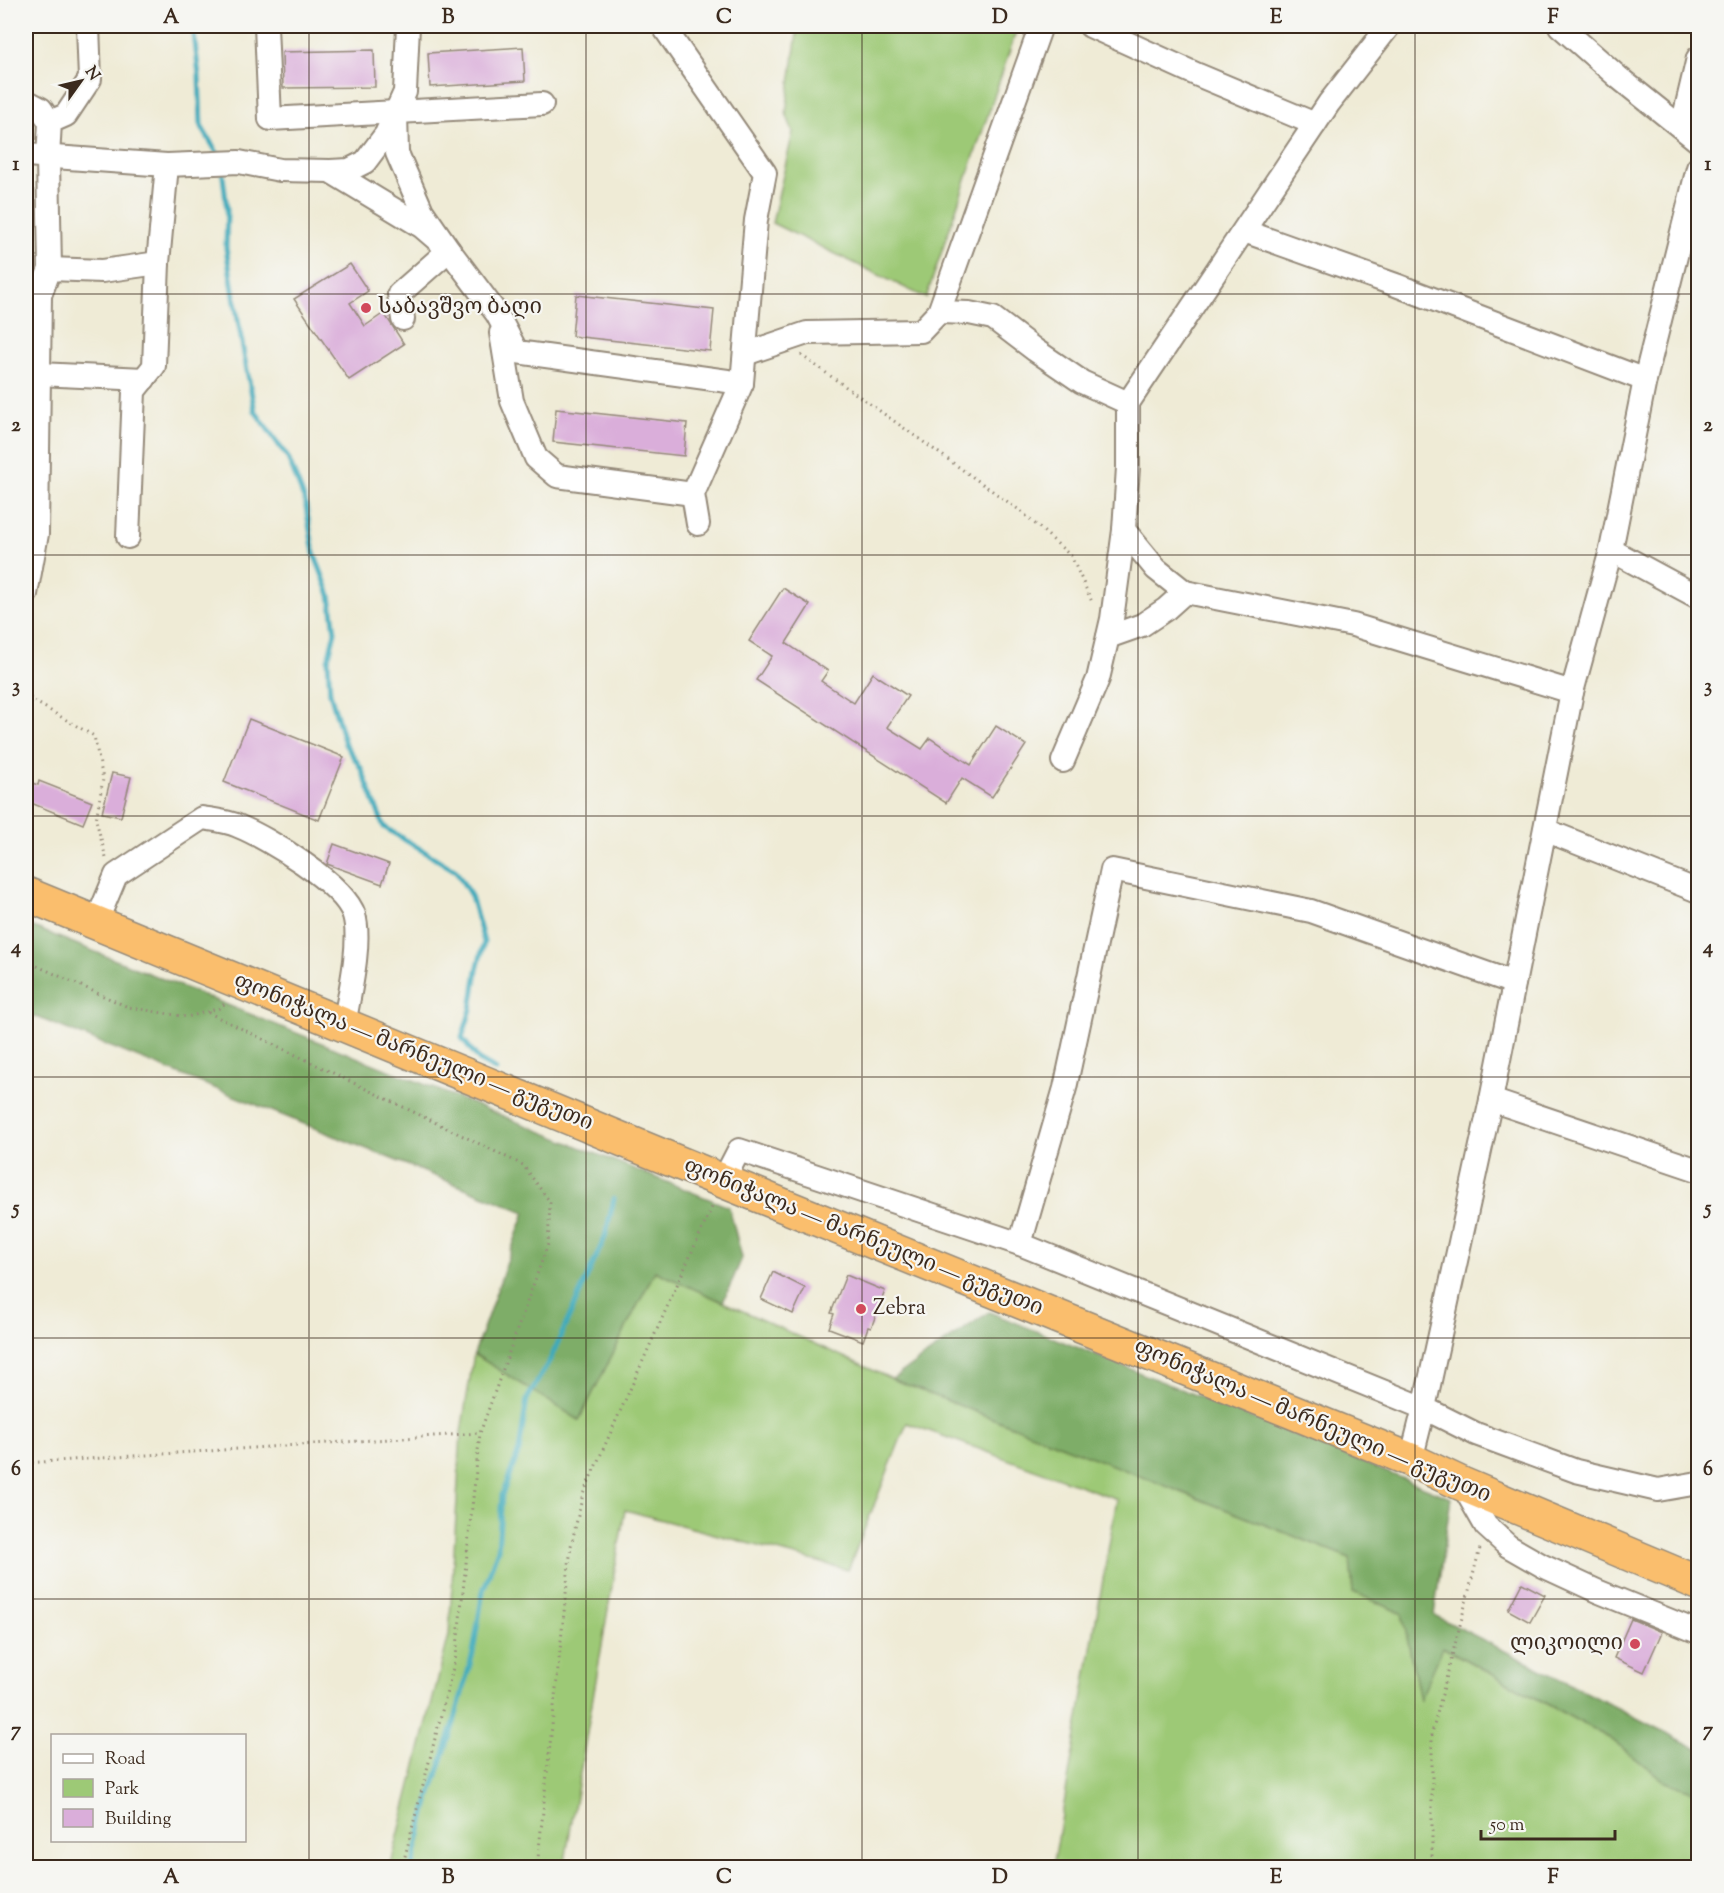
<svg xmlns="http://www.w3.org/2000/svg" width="1724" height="1893" viewBox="0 0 1724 1893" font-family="'Sorts Mill Goudy','Noto Serif Georgian',serif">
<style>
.green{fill:#9dc976;stroke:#6c7a4a;stroke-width:1.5}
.forest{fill:#7ead67;stroke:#5c6c42;stroke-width:1.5}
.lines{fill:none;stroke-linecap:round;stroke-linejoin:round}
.stream{stroke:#3daabb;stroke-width:5}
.building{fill:#daaeda}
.minor-casing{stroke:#958a7a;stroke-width:26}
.highway-casing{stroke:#958a7a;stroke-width:36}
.path{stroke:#958a7a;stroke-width:3;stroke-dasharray:1.5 4.5;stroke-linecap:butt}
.minor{stroke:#fff;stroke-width:22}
.highway{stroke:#fabe6d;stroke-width:33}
.grid{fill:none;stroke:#3b2a1e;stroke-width:1.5;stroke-opacity:0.55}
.poi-dot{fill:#d1495b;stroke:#f6f6f2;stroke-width:2}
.labels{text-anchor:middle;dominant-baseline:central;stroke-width:4.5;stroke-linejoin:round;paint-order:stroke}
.poi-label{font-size:22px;fill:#3b2a1e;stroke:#f6f6f2;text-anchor:start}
.street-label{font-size:22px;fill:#3b2a1e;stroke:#f6f6f2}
.neatline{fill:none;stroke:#3b2a1e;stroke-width:2}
.grid-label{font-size:20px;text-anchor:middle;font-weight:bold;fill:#3b2a1e}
</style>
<rect width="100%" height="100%" fill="#f6f6f2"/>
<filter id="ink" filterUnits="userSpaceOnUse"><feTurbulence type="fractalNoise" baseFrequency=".0167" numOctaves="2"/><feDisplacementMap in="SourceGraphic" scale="12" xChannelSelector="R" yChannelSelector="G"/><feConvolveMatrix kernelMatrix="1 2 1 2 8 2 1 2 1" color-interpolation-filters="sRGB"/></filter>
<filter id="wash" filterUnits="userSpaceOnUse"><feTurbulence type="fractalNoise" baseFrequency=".008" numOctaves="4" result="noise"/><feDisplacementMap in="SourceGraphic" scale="24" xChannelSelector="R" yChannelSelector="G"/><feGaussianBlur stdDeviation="1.35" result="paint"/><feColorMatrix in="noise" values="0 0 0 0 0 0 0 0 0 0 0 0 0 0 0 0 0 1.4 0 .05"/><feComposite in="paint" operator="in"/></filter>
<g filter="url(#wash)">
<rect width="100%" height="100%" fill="#efebd6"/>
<g class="green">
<path d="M798,26H1018L926,298L772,223L793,132L786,113Z"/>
<path d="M655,1271L892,1379L1350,1558L1353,1592L1402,1613L1420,1699L1442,1647L1611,1739L1666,1782L1698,1793V1867H1053L1117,1499L907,1423L848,1570L625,1510L564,1867L390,1868L449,1635L461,1432L474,1354L579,1420Z"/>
</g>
<g class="forest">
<path d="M26,924L729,1207L742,1258L723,1302L655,1271L579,1420L474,1354L525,1212L26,1013Z"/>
<path d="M989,1312L1451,1498L1434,1615L1698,1749V1793L1666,1782L1611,1739L1443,1647L1420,1700L1402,1613L1353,1592L1350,1558L892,1379Z"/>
</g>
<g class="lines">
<g class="stream">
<path d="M193,26L199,75L201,126L219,156"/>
<path d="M222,168L227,210L226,248L244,355L255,411L288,458L305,501L314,553L330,595L335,632L328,660L330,693L345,744L361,768L384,827L456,871L471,896L484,942L477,970L471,1009L462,1038L480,1061L496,1070"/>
<path d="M412,1868L427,1806L454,1723L473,1653L483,1591L498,1549L502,1495L519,1451L527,1399L551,1358L605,1237L614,1199"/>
</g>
</g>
<g id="blocks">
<g class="building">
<path d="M523,47L525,81L430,87L428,53Z"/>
<path d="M374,50L375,87L283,88L282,52Z"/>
<path d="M350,264L368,291L350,303L365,326L384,313L404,344L349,380L294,299Z"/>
<path d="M576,295L714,310L710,351L572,336Z"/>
<path d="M556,409L687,423L684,456L553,442Z"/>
<path d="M783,588L810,605L786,643L828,671L821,681L854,703L873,673L908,696L887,727L922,749L930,738L971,765L996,726L1026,745L992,797L962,778L946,803L756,680L772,656L749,641Z"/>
<path d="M249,719L344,757L319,820L224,782Z"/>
<path d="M112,773L131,777L121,817L102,813Z"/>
<path d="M26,781L38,785L39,781L92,802L83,824L26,801Z"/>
<path d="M334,844L389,864L382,884L327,864Z"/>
<path d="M773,1272L805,1288L793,1314L761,1299Z"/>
<path d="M846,1275L885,1291L871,1328L868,1327L863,1341L829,1328L834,1314L831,1313Z"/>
<path d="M1522,1583L1545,1595L1530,1622L1508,1610Z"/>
<path d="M1631,1619L1662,1632L1644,1672L1614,1658Z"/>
</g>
</g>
</g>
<g filter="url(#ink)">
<use href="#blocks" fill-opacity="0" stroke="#958a7a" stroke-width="1.5"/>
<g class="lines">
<defs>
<g id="minor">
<path d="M266,26L270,119L542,104"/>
<path d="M663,26L765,173L756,220L742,383L693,494L698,524"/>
<path d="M1090,26L1198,75L1315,124"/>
<path d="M1560,26L1618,77L1698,141"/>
<path d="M26,101L41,109L50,122"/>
<path d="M396,113L397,153L422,211L449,250L399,294L403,319"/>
<path d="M1682,126L1698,58"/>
<path d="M26,155L167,165L239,162L280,170L330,171L421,226L449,250L497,314L517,352L742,383"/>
<path d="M1698,168L1645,380L1611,550L1572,692L1491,1100L1424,1408L1476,1434L1576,1471L1658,1490L1698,1483"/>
<path d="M330,171L349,170L365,162L386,134L405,92L408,26"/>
<path d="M1244,231L1396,285L1645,380"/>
<path d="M50,269L102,271L158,263"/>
<path d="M939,312L969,313L993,318L1035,350L1082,382L1128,403"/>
<path d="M501,333L512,401L536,458L557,476L693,494"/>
<path d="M745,354L807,333L921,331L939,312L1041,26"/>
<path d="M39,374L144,379"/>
<path d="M1124,530L1156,569L1185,592L1353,625L1572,692"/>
<path d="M128,537L134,391L154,366L158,263L167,165"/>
<path d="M1611,550L1698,597"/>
<path d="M26,594L37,534L40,295L50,269L48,158L50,122L66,115L90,79L88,26"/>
<path d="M1108,637L1142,625L1166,609L1185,592"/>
<path d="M1063,761L1098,679L1112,619L1124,530L1128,467V403L1329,103L1389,26"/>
<path d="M1545,830L1698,891"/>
<path d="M96,923L116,875L202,818C214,820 227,821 238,826C268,838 344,884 354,915C362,942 349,996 344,1025"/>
<path d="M1491,1100L1698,1170"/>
<path d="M723,1181L739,1150L1020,1244L1424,1408L1411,1460"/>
<path d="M1020,1244L1065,1088L1112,870L1311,911L1514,983"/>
<path d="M1462,1484L1486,1526L1508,1546L1543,1566L1597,1591L1698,1632"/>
</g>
<path id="highway" d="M26,894L723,1181L1411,1460L1462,1484L1698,1583"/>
</defs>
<use href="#minor" class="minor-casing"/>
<use href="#highway" class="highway-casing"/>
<g class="path">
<path d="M801,355L1022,512L1071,556L1093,604"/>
<path d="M26,693L32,700L94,736L103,779L96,820L106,858"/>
<path d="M26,961L128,1007L187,1017L220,1008L225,1003"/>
<path d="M26,1463L480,1433L548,1244L550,1202L523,1165L207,1012"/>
<path d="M402,1868L456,1656L480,1433"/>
<path d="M537,1868L571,1546L583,1494L713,1205"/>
<path d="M1432,1868V1733L1480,1548"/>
</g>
<use href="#minor" class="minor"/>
<use href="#highway" class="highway"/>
</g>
</g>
<path class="grid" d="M309,26V1868M586,26V1868M862,26V1868M1138,26V1868M1415,26V1868M26,294H1698M26,555H1698M26,816H1698M26,1077H1698M26,1338H1698M26,1599H1698"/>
<g class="poi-dot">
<circle cx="366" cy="308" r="6"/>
<circle cx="861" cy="1309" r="6"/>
<circle cx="1635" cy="1644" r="6"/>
</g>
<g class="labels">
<g class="poi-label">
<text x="378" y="308">საბავშვო ბაღი</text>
<text x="873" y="1309">Zebra</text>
<text x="1623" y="1644" text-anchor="end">ლიკოილი</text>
</g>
<g class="street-label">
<text transform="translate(413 1053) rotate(22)">ფონიჭალა — მარნეული — გუგუთი</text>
<text transform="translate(863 1238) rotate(22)">ფონიჭალა — მარნეული — გუგუთი</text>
<text transform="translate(1312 1422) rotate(23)">ფონიჭალა — მარნეული — გუგუთი</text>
</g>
</g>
<rect width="1724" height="1893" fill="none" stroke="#f6f6f2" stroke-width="66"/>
<rect x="51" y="1734" width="195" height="108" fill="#f6f6f2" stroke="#aba49d" stroke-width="1.5"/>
<rect x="63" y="1754" width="30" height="9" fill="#ffffff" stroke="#aba49d" stroke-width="1.5"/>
<text x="105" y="1764" font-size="18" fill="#3b2a1e">Road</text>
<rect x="63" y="1779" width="30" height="18" fill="#9dc976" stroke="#aba49d" stroke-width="1.5"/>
<text x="105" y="1794" font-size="18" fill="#3b2a1e">Park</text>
<rect x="63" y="1809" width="30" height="18" fill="#daaeda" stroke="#aba49d" stroke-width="1.5"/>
<text x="105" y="1824" font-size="18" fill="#3b2a1e">Building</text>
<g transform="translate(81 81) rotate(56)" stroke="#f6f6f2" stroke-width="4.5" paint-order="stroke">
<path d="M0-4.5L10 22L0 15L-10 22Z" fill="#3b2a1e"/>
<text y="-9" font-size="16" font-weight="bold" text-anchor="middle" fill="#3b2a1e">N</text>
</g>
<path d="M1481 1830v9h134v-9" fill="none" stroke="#3b2a1e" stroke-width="3"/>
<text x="1490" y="1830" font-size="18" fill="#3b2a1e" stroke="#f6f6f2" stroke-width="4.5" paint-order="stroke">50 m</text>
<rect x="33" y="33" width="1658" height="1827" class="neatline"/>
<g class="grid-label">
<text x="171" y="23">A</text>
<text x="448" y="23">B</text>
<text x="724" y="23">C</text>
<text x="1000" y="23">D</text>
<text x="1276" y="23">E</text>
<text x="1553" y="23">F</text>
<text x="16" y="170">1</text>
<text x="1708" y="170">1</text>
<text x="16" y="431">2</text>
<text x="1708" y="431">2</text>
<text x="16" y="692">3</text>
<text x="1708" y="692">3</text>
<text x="16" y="953">4</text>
<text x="1708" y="953">4</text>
<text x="16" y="1214">5</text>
<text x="1708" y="1214">5</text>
<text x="16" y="1475">6</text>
<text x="1708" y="1475">6</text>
<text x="16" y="1736">7</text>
<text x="1708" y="1736">7</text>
<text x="171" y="1883">A</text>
<text x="448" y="1883">B</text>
<text x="724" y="1883">C</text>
<text x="1000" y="1883">D</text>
<text x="1276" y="1883">E</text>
<text x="1553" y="1883">F</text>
</g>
</svg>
